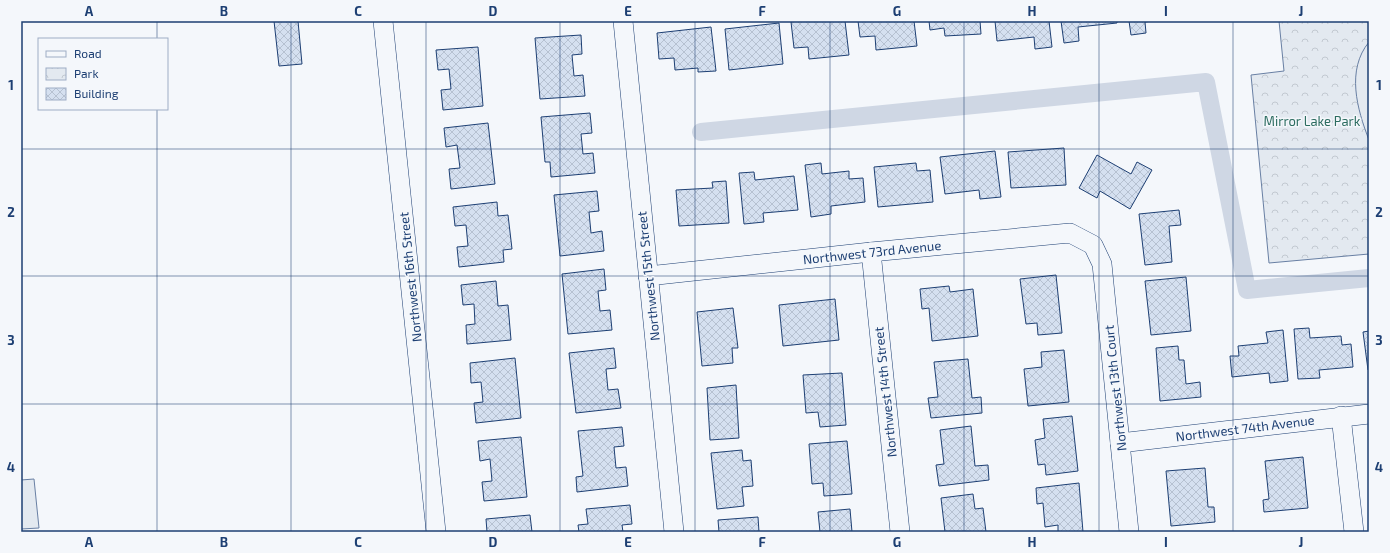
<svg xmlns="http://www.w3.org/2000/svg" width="1390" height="553" viewBox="0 0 1390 553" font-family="'Exo 2',sans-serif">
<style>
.park{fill:url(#park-crowns);stroke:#687fa3}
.garden{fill:#e3e9f0;stroke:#687fa3}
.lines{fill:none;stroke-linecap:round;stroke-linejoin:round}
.canal{stroke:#cfd7e4;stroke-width:18}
.building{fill:url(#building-cross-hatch);stroke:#1d3f73}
.minor-casing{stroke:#1d3f73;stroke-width:20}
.minor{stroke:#f4f7fb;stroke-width:19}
.grid{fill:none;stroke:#1d3f73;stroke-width:1;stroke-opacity:0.55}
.labels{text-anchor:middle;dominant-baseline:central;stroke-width:3;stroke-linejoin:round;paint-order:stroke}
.park-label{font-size:13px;fill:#2c6c60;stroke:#f4f7fb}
.street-label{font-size:13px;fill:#1d3f73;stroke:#f4f7fb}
.neatline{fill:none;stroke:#1d3f73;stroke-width:1.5}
.grid-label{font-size:13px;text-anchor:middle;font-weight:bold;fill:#1d3f73}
</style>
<defs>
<pattern id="park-crowns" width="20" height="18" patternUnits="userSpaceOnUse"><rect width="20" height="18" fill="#e3e9f0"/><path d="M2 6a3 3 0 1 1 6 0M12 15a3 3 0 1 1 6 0" fill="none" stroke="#c2c9d1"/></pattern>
<pattern id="building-cross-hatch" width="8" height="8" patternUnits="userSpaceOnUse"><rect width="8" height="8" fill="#d5e0f0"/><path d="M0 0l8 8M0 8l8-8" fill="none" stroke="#b6c1d1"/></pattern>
</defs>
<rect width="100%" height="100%" fill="#f4f7fb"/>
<path class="park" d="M1279,21H1369V254L1269,263L1251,75L1284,71Z"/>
<g class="garden">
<path d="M1369,42V140C1357,109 1346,70 1369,42Z"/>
<path d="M34,479L39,528L21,529V480Z"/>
</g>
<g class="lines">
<path class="canal" d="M701,132L1206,82L1247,290L1369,278"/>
</g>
<g class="building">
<path d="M274,21H298L302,64L279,66Z"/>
<path d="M796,21H845L849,55L809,59L808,47L794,48L791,22Z"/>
<path d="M858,21H914L917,46L876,50L875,36L860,37Z"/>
<path d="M929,21H980L981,34L945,36L944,28L930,30Z"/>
<path d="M995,21H1049L1052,47L1035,49L1034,37L997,41Z"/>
<path d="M1061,21H1117V23L1078,27L1079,41L1064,43Z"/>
<path d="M1129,21H1152L1145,22L1146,33L1131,35Z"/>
<path d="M779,23L783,64L729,70L725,29Z"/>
<path d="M711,27L716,71L698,72V68L675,70L674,58L659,59L657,33Z"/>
<path d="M581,35L582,54L572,55L574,76L583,75L585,96L540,99L535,38Z"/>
<path d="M478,47L483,106L443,110L441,90L451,89L449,69L438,70L436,50Z"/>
<path d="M590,113L592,133L581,134L583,154L593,153L595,173L551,177L550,162H545L541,117Z"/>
<path d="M488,123L495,184L451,189L449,169L460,168L457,145L446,147L444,128Z"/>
<path d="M1064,148L1066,185L1011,188L1008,152Z"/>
<path d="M995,151L1001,197L980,199L979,190L945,194L940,157Z"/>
<path d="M1097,155L1131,174L1137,162L1152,170L1130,209L1100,191L1097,198L1079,188Z"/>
<path d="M821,163L822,174L849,171V179L863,178L865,202L831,206V214L811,217L805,165Z"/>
<path d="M916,163L917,171L930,170L933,202L878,207L874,167Z"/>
<path d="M754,172L755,180L794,176L798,210L763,213L764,222L744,224L739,173Z"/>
<path d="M726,181L729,223L679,226L676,190L713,188L712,182Z"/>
<path d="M597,191L599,211L589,212L591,233L602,231L604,251L560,256L554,195Z"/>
<path d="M497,202L498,216L508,215L512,249L503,250L504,262L459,267L457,247L468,246L466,225L455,226L453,207Z"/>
<path d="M1179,210L1181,225L1169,226L1172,262L1145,265L1139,214Z"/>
<path d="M604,269L606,290L598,291L600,311L610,310L612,330L568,334L562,274Z"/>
<path d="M1056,275L1062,333L1038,335L1037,323L1026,324L1020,279Z"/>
<path d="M1186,277L1191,331L1151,335L1145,281Z"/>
<path d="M496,281L498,306L508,305L511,340L467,344L466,325L475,324L474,304L463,305L461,285Z"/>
<path d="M949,286L950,292L973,289L978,336L932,341L929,308L922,309L920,289Z"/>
<path d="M835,299L839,340L783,346L779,305Z"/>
<path d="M733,308L738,348H732L733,363L702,366L697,312Z"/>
<path d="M1309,328L1310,338L1341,336L1342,345L1351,344L1353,367L1319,370L1320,378L1298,379L1294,329Z"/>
<path d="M1283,330L1288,381L1270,383L1269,373L1232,377L1230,356H1239L1238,346L1268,343L1266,332Z"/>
<path d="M1369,331V370H1368L1363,332Z"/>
<path d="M1178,346L1179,360H1184L1186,384L1200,382L1201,397L1160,401L1156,348Z"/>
<path d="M614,348L616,368L606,369L608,390L618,389L621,408L576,413L569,353Z"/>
<path d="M1064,350L1069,402L1028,406L1024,369L1042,367L1041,352Z"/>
<path d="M515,358L521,418L476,423L474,403L483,402L481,382L471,383L470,363Z"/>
<path d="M968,359L972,398L981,397L982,413L931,418L928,398L938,397L934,362Z"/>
<path d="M842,373L846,425L820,427L818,412L806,413L803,375Z"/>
<path d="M736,385L739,438L710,440L707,388Z"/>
<path d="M1072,416L1078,471L1046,475L1045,464L1038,465L1035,440L1045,438L1043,419Z"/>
<path d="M971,426L975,466L988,465L989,480L939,486L936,465L944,464L940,430Z"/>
<path d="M622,427L624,446L614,447L616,468L626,467L628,486L577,492L576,477L583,476L578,431Z"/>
<path d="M521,437L527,497L484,501L482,482L492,481L490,459L480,461L478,441Z"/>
<path d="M847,441L852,494L824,496L823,483L812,484L809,444Z"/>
<path d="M742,450L743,461L751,460L753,486L742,487L744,506L717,509L711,453Z"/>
<path d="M1303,457L1308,508L1264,512L1263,500L1269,499L1265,461Z"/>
<path d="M1205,468L1208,507H1214L1215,522L1171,526L1166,471Z"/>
<path d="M1079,483L1083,532H1058V525L1045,527L1043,503L1037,504L1036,488Z"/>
<path d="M973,494L975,509L983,508L986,532H945L941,498Z"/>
<path d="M630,505L632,524L622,525L623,532H579L578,525L588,524L586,509Z"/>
<path d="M850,509L852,532H820L818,512Z"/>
<path d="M530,515L532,532H487L486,519Z"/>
<path d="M758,517L759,532H719L718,520Z"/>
</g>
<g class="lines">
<defs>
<g id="minor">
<path d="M383,21L436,532"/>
<path d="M623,21L674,532"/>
<path d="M871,252L900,532"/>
<path d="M648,276L871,252L1070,233L1093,245L1102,264L1129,532"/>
<path d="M1341,416L1354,532"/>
<path d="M1120,443L1369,414"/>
</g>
</defs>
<use href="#minor" class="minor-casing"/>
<use href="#minor" class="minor"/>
</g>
<path class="grid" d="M157,21V39M291,21V532M426,21V532M560,21V532M695,21V532M830,21V532M964,21V532M1099,21V532M1233,21V532M157,109V532M21,149H1369M21,276H1369M21,404H1369"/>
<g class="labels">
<g class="park-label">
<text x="1312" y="121">Mirror Lake Park</text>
</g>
<g class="street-label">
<text transform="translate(872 252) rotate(-6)">Northwest 73rd Avenue</text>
<text transform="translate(648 276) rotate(-96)">Northwest 15th Street</text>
<text transform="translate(410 277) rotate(-96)">Northwest 16th Street</text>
<text transform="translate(1115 388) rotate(-96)">Northwest 13th Court</text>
<text transform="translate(885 392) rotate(-96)">Northwest 14th Street</text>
<text transform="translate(1245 428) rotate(-7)">Northwest 74th Avenue</text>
</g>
</g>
<rect width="1390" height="553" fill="none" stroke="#f4f7fb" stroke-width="44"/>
<rect x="38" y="38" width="130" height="72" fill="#f4f7fb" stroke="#9eadc5"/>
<rect x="46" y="51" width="20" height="6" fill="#f4f7fb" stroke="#9eadc5"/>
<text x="74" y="58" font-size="12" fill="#1d3f73">Road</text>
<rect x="46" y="68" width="20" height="12" fill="url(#park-crowns)" stroke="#9eadc5"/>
<text x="74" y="78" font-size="12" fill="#1d3f73">Park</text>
<rect x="46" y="88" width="20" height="12" fill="url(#building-cross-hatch)" stroke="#9eadc5"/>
<text x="74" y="98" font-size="12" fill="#1d3f73">Building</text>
<rect x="22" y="22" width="1346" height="509" class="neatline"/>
<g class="grid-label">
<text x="89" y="16">A</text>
<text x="224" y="16">B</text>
<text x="358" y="16">C</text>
<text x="493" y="16">D</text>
<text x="628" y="16">E</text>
<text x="762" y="16">F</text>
<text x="897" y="16">G</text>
<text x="1032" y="16">H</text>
<text x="1166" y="16">I</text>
<text x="1301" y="16">J</text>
<text x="11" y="90">1</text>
<text x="1379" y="90">1</text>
<text x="11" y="217">2</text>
<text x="1379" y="217">2</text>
<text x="11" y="345">3</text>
<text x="1379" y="345">3</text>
<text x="11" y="472">4</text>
<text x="1379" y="472">4</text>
<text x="89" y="547">A</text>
<text x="224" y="547">B</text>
<text x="358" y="547">C</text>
<text x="493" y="547">D</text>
<text x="628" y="547">E</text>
<text x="762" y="547">F</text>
<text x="897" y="547">G</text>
<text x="1032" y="547">H</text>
<text x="1166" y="547">I</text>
<text x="1301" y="547">J</text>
</g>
</svg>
